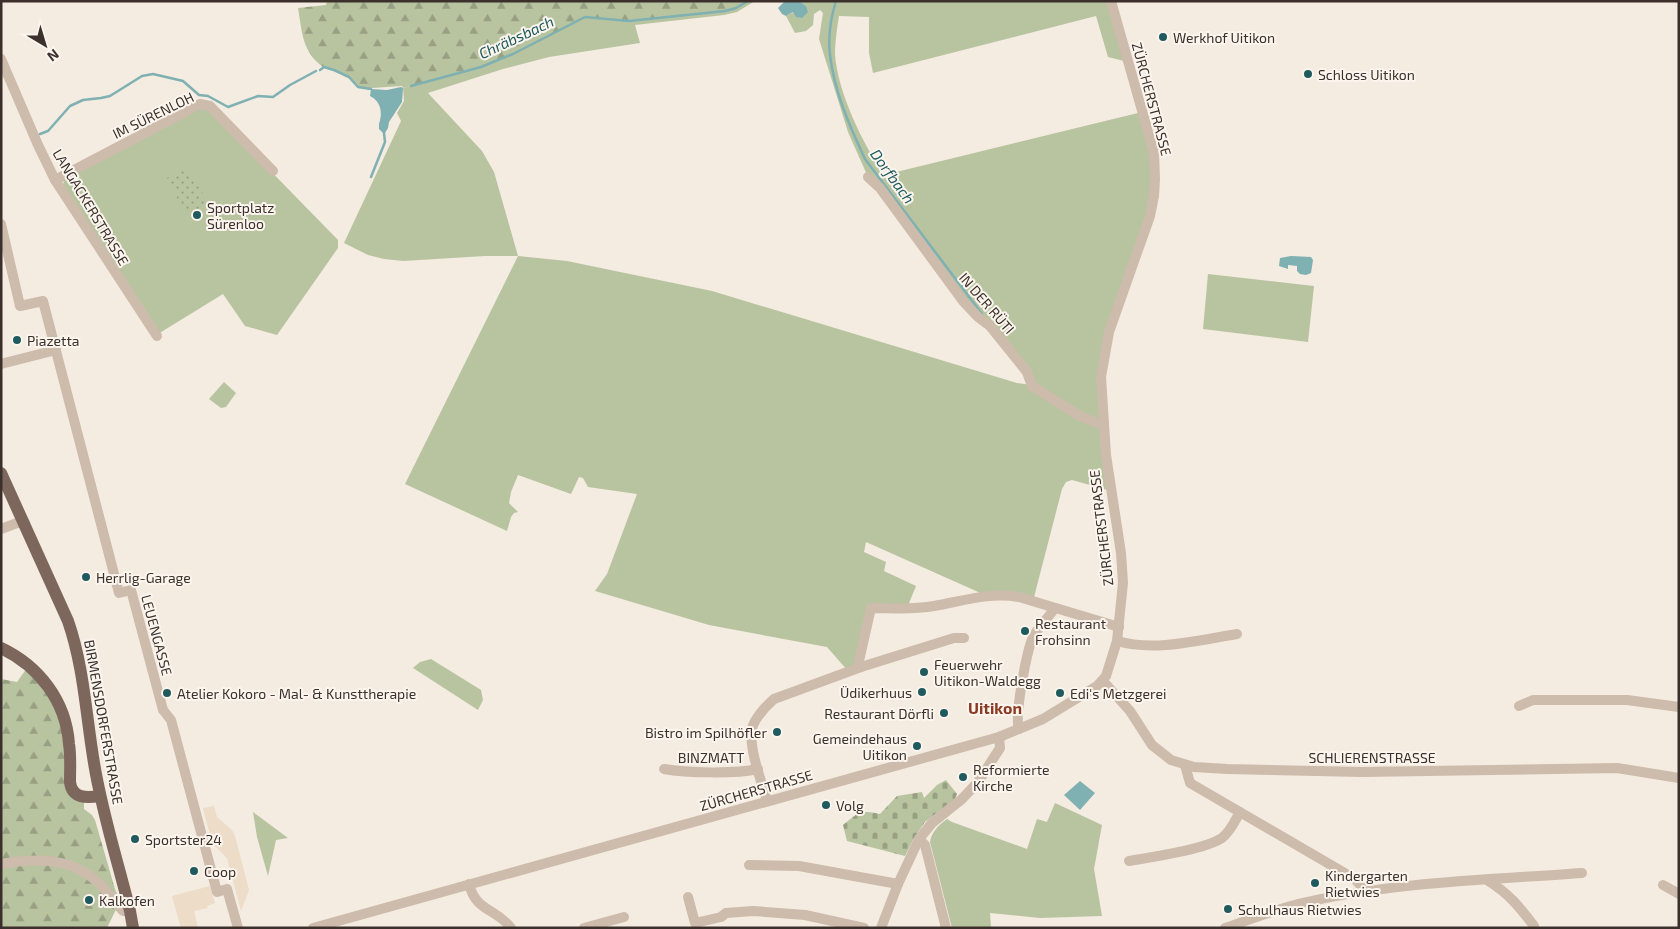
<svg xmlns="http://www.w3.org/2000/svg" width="1680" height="929" viewBox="0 0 1680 929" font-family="'Exo 2',sans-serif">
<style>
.grass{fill:#b8c4a0}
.forest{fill:url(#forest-firs)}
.cemetery{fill:url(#cemetery-stones)}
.park{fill:url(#park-dots)}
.plaza{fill:#ecdcc8}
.water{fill:#7fb0b2}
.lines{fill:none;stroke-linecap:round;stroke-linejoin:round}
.stream{stroke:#7fb0b2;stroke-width:2.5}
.minor{stroke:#cdbbac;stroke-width:10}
.major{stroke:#7d675c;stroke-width:12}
.poi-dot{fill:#1f5a5e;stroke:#fbf5ee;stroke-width:2}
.labels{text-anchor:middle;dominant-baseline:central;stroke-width:4;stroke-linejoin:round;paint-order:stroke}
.poi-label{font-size:14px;fill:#3b302b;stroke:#fbf5ee;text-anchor:start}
.street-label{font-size:14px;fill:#3b302b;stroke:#fbf5ee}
.water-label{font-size:15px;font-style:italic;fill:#1f5a5e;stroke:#fbf5ee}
.quarter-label{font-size:16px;font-weight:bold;fill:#8c3b22;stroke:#fbf5ee}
</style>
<defs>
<pattern id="forest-firs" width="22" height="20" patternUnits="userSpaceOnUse" patternTransform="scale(1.25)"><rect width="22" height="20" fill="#b8c4a0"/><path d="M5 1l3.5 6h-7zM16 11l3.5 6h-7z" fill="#97a083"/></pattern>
<pattern id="cemetery-stones" width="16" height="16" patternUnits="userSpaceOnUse" patternTransform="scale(1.25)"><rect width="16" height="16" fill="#b8c4a0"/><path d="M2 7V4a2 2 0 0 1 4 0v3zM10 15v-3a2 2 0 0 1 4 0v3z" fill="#97a083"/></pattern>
<pattern id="park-dots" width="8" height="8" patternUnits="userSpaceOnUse" patternTransform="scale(1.25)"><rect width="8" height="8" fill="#b8c4a0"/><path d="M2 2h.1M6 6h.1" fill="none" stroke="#97a083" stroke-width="1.8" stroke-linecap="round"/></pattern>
</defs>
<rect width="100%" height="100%" fill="#f4ebe1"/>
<g class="grass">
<path d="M748,1H755L737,12L724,15L635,25L640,43L549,57L503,69L428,93L482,151L494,172L518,256L567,261L712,291L1017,383L1032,385L868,177L848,132L819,39L823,13L820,10L814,14L813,25L806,31L795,33L786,16L806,6L799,1H1111L1128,62L1108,57L1096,16L873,73L869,53V17L839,16C837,28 835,43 835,55C838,93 863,144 884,175L1142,112L1154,153V196L1104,352L1111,491L1072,480L1066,482L1062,489L1033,601L985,595L866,542L864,552L886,562L884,571L916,586L907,608H871L859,661L848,671L827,647L709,625L595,591L607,574L637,494L588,487L583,478L579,477L571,494L518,475L511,492L509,503L518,512L514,513L511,517L507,531L405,484L518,256H485L403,261L384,259L368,255L344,243L401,121L397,113L404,101L403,88L481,67L513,54L585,17L629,21L725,11L736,8Z"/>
<path d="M201,106L208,107L338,240V248L277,335L245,326L223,294L158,334L63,186L64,179Z"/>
<path d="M1208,274L1314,286L1308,342L1203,329Z"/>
<path d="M224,382L236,393L226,407L221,408L209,399Z"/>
<path d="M431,659L481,690L483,700L478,710L413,668L420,662Z"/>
<path d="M1055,803L1102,825L1094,869L1102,916L1040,918L990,913L991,928H952L930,842C932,831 939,825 947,819L952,822L1027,849L1037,819L1047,822Z"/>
<path d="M253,812L288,838L276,840L268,876L257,837Z"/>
</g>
<g class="forest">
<path d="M327,1H748L736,8L725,11L629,21L585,17L513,54L481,67L403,88L402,86L372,88L371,89C355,87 360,86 349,77C341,71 330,72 323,67C302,52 302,31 298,8L326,5Z"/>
<path d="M29,665L57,699L70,782L84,798V809L92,815L95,820L115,889L120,901L107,928H1V679L17,682Z"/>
</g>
<path class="cemetery" d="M946,780L957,794L955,799L925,822L914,838L905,856L847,841L843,825C857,813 861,809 880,814L897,796L922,792L924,798L937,785Z"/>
<path class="park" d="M182,167L190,172L208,203L187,215L166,179Z"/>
<g class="plaza">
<path d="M214,806L217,817L232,830L235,836L249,890L241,911L227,858L212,843L203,808Z"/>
<path d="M210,886L215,903L207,906L208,908L194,911L198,928H181L172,896Z"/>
</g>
<g class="water">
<path d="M785,1H799L806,6L808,12L802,18L796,17L793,12L786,16L782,14L778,8Z"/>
<path d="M401,87L403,88L402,102L389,122L388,128L385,133H383L379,129V124C383,113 381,101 370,96L371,89L387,90Z"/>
<path d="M1291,256L1311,257L1313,260L1311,273L1306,275L1300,274L1297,271V266L1288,265V269L1279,266L1280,258Z"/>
<path d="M1080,781L1095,793L1080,810L1064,795Z"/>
</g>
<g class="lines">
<g class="stream">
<path d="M836,1C831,17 828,38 830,55C834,91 850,127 865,159L982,314"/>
<path d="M320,70L324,67L334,70L349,77L358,87L371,89"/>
<path d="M411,86L481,67L513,54L585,17L629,21L725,11L736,8L748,1"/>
<path d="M40,134L48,131L70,106L83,100L101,98L110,96L142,76L153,74L183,81L199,95L208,96L228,107L258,96L273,97L290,85L316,71"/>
<path d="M371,177L385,142L384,133"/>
</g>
<g class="minor">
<path d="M1,59L38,145L55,180L157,336"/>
<path d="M868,177L880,188L963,301L978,317L990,326L1027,372L1032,386L1080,416L1097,423L1103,422"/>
<path d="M55,180L200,104L210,106L273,171"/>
<path d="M1,224L20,306L43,301L119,593L131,590L163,710L171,720L217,892L227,889L238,928"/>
<path d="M1,364L56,350"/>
<path d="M1,529L17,523H25"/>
<path d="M1117,641C1155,652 1199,640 1237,634"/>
<path d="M861,667L859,661L871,608C891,608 913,610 934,606C963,601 989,592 1019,597L1119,627"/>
<path d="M1103,681L1130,711L1152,745L1171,760L1194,767L1227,769L1362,772L1617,768L1679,778"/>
<path d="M1519,706L1533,700H1627L1679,707"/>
<path d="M1019,729C1014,716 1027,650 1033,637C1039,626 1048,618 1055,608"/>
<path d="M1185,765L1190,783L1355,879L1361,886L1362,891"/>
<path d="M664,769C686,773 736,774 758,769"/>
<path d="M767,801C762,782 745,741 754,723C759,714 766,706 774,699L861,667L954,638H964"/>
<path d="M919,839L925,845L946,928"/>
<path d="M1129,861C1152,857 1203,850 1222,838C1230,832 1235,821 1240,812"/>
<path d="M1,864C35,858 71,857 97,882C107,890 114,902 123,911H130"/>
<path d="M749,865L799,866L898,884"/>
<path d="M1487,880C1508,893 1519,906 1534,926"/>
<path d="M469,884C476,912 496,908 511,928"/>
<path d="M1663,885L1679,894"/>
<path d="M688,897L695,923L721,917L726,913L753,911L805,915L864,928"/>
<path d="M313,928L999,737L1043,719L1097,686L1106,676L1117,641L1123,583L1121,553L1106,455L1101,377L1109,332L1150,216L1154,196L1155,179L1154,153L1111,1"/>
<path d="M584,928L624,917"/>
<path d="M881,928L898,884L919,839L932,823L962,799L978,782L1000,748L999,737"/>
<path d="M1225,928C1249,920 1274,910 1298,904C1391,882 1487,880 1582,873"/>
</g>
<g class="major">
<path d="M1,473L68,621C84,667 86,716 94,763C102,813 118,862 130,911L133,928"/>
<path d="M1,648C39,666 66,701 69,744C71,756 70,770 70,782C72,799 87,798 100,796"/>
</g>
</g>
<g class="poi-dot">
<circle cx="1163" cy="37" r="5"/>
<circle cx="1308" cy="74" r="5"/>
<circle cx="197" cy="215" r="5"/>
<circle cx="17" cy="340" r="5"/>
<circle cx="86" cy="577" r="5"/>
<circle cx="1025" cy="631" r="5"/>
<circle cx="924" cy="672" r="5"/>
<circle cx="922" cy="692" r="5"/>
<circle cx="167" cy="693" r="5"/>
<circle cx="1060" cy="693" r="5"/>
<circle cx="944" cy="713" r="5"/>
<circle cx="777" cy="732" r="5"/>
<circle cx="917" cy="746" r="5"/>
<circle cx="963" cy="777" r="5"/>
<circle cx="826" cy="805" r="5"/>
<circle cx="135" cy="839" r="5"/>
<circle cx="194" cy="871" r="5"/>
<circle cx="1315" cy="883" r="5"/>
<circle cx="89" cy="900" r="5"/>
<circle cx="1228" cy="909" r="5"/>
</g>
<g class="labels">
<g class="poi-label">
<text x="1173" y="37">Werkhof Uitikon</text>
<text x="1318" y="74">Schloss Uitikon</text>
<text x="207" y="207">Sportplatz<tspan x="207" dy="16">Sürenloo</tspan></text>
<text x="27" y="340">Piazetta</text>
<text x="96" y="577">Herrlig-Garage</text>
<text x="1035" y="623">Restaurant<tspan x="1035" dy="16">Frohsinn</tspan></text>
<text x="934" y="664">Feuerwehr<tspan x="934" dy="16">Uitikon-Waldegg</tspan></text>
<text x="912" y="692" text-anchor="end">Üdikerhuus</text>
<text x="177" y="693">Atelier Kokoro - Mal- &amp; Kunsttherapie</text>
<text x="1070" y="693">Edi's Metzgerei</text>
<text x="934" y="713" text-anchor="end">Restaurant Dörfli</text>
<text x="767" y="732" text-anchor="end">Bistro im Spilhöfler</text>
<text x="907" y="738" text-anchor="end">Gemeindehaus<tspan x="907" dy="16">Uitikon</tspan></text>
<text x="973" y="769">Reformierte<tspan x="973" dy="16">Kirche</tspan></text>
<text x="836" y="805">Volg</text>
<text x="145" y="839">Sportster24</text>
<text x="204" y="871">Coop</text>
<text x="1325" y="875">Kindergarten<tspan x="1325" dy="16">Rietwies</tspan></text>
<text x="99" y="900">Kalkofen</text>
<text x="1238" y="909">Schulhaus Rietwies</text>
</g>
<g class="street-label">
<text transform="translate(1152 99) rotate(75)">ZÜRCHERSTRASSE</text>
<text transform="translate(153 115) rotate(-26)">IM SÜRENLOH</text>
<text transform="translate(91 207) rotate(59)">LANGACKERSTRASSE</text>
<text transform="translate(987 303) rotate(49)">IN DER RÜTI</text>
<text transform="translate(1101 528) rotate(-97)">ZÜRCHERSTRASSE</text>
<text transform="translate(157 635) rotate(75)">LEUENGASSE</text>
<text transform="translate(104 722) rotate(80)">BIRMENSDORFERSTRASSE</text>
<text x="711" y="757">BINZMATT</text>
<text x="1372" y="757">SCHLIERENSTRASSE</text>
<text transform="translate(756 790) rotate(-16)">ZÜRCHERSTRASSE</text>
</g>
<g class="water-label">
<text transform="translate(516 37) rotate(-25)">Chräbsbach</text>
<text transform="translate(893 176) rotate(54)">Dorfbach</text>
</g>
<g class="quarter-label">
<text x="995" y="707">Uitikon</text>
</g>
</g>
<rect width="1680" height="929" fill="none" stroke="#3b302b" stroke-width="5"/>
<g transform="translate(45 45) rotate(142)" stroke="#fbf5ee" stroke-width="4" paint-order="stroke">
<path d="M0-4L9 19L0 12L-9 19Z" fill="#3b302b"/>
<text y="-8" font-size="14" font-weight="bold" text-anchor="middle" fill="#3b302b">N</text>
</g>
</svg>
